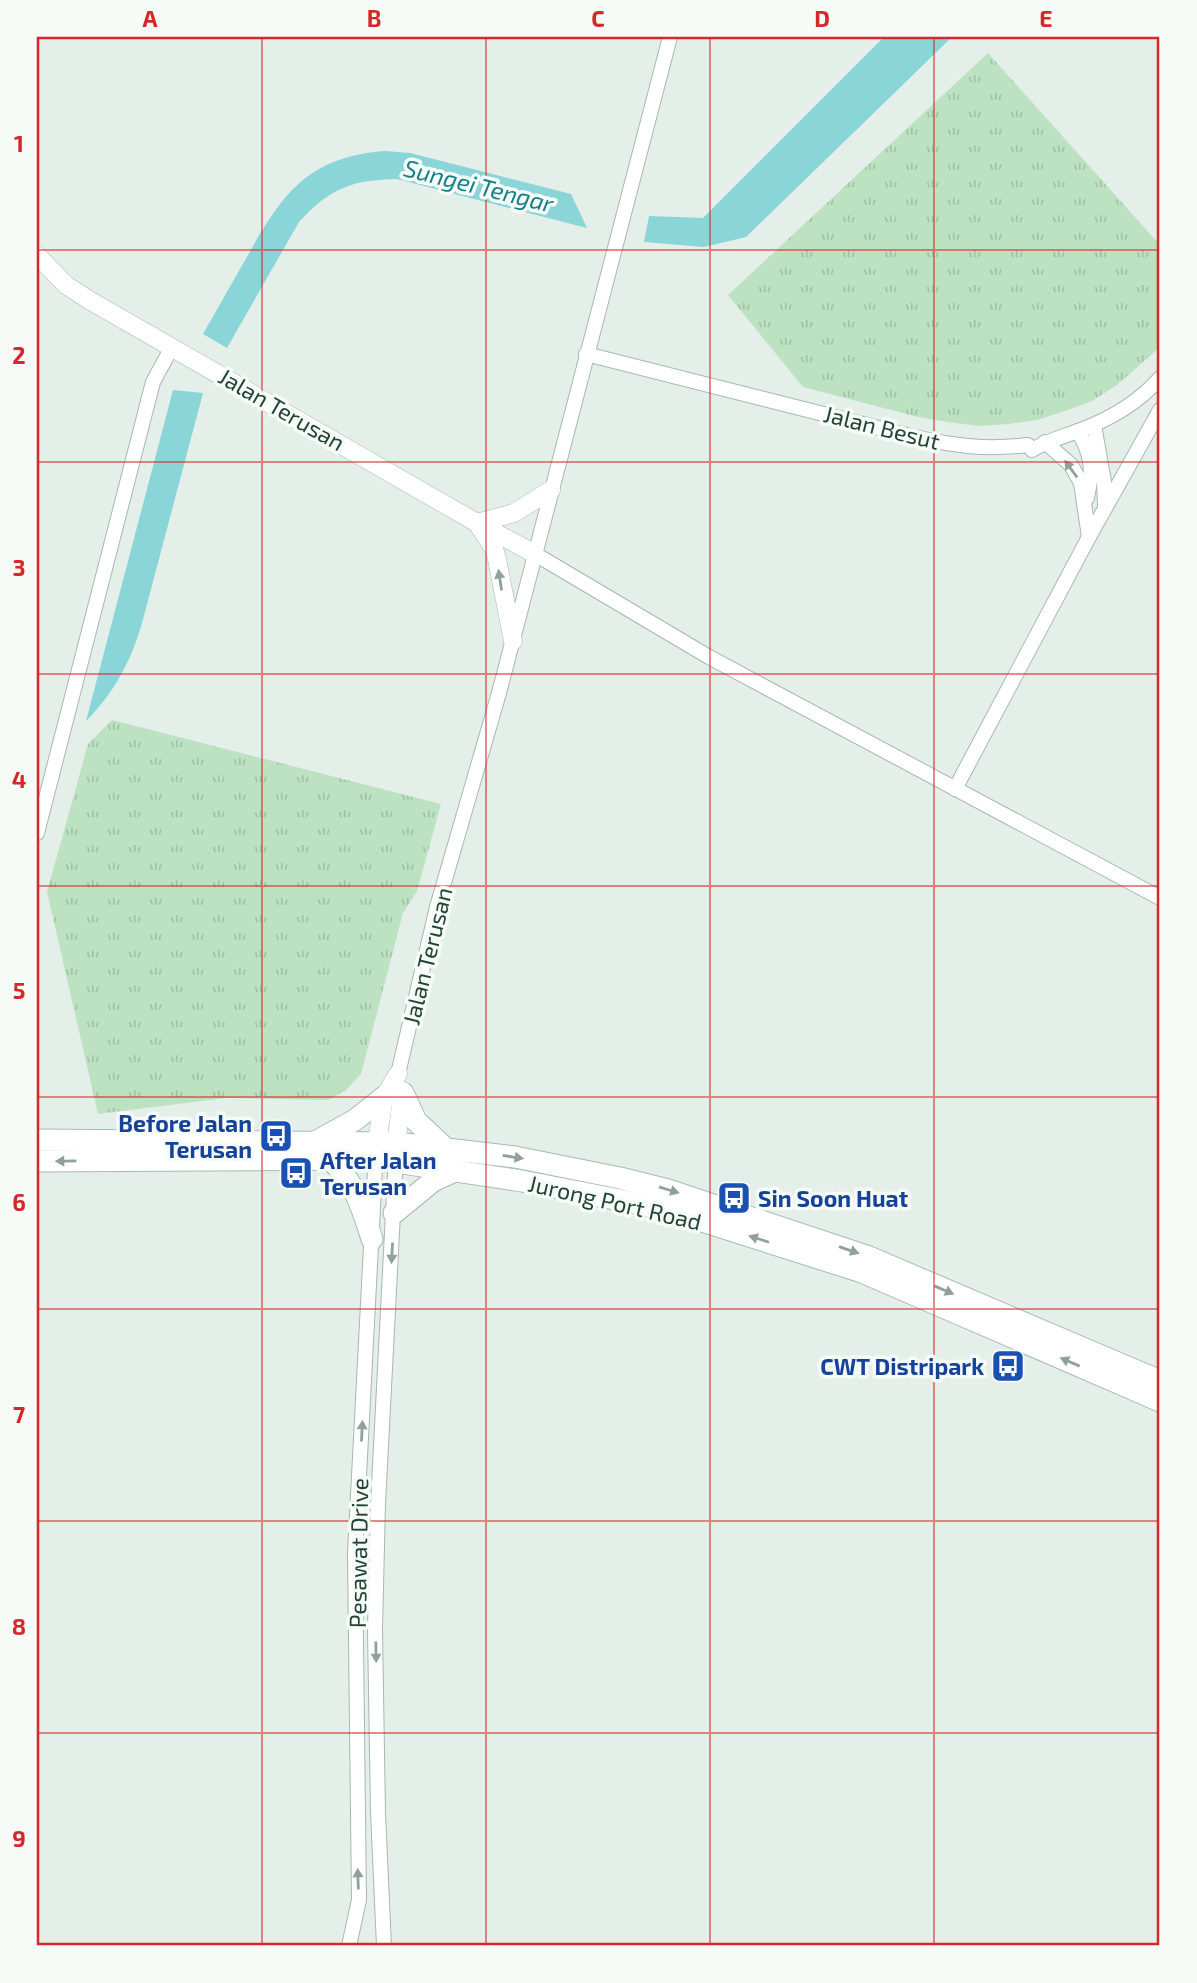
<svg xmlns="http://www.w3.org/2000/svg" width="1197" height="1983" viewBox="0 0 1197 1983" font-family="'Exo 2',sans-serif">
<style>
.grass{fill:url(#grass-tufts)}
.water{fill:#89d5d8}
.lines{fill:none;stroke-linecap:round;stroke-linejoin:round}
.minor-casing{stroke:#a7b8b0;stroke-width:16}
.tertiary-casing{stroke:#a7b8b0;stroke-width:19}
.secondary-casing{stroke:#a2bcb0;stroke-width:23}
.minor{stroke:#fff;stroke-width:14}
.tertiary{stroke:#fff;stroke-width:18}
.secondary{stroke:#fff;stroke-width:21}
.oneway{fill:#90a19a}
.grid{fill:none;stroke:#d62828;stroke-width:2;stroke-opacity:0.55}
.labels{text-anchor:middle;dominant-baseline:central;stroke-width:7;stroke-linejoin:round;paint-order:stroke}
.street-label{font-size:23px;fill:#224336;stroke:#f6fbf8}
.transit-label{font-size:23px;font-weight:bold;fill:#164399;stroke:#f6fbf8;text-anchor:end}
.water-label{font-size:24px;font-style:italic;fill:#167f85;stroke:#f6fbf8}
.neatline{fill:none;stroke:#d62828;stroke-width:2.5}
.grid-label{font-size:23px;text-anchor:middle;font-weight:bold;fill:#d62828}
</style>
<defs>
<pattern id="grass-tufts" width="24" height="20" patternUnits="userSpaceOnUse" patternTransform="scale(1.75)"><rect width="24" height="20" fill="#bce2c2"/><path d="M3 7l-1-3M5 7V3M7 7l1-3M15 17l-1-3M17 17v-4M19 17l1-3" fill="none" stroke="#a1c3a7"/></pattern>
</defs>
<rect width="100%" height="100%" fill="#e5efe9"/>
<g class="grass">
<path d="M988,53L1160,245V347L1117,385L1092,401L1065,411L1037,420L1008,424L980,426L954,423L918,417L803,387L728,295Z"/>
<path d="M112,720L441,804L417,891L403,913L361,1074L346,1090L328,1100L225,1098L98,1114L47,892L88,744Z"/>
</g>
<g class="water">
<path d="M884,37H952L746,237L704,247L644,242L649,216L703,218Z"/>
<path d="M385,151L410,153L571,194L587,228L397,179C352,180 330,188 299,222L227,348L203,334C218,308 233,281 248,255C283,193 308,157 385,151Z"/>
<path d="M173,390L203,393L142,623C131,661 114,693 86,721Z"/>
</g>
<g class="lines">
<defs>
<g id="minor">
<path d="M586,354L914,437C956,446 985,450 1028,445L1032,450C1047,441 1062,437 1078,431C1108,420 1139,402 1160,378"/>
<path d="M1094,425L1104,482L1105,506"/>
<path d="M1078,431C1093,457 1093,470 1087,498"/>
<path d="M1045,442L1071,465L1081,483L1089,537"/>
<path d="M535,554L709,657L1160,898"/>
<path d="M955,789L1089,537L1160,410"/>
<path d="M37,833L153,382L172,347"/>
<path d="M398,1074L437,907L499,693L670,37"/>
<path d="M349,1946L359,1900L355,1553L376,1150"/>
<path d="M384,1946L378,1813L375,1629L378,1504L396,1155"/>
</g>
<g id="tertiary">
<path d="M37,255L66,285L89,300L477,523L535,554"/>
<path d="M477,523L514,513L551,490"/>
<path d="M479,526L494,549L497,559L513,641"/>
<path d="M377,1142L384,1097L398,1074"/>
<path d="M396,1143L403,1091"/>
</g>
<g id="secondary">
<path d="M403,1093L416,1121L445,1148"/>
<path d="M37,1140L396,1143L515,1157L620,1178L668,1190L869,1257L1160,1381"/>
<path d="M317,1141L355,1120L384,1097"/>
<path d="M330,1159C355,1182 362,1208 372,1239"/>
<path d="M37,1161L375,1159L522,1181L661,1208L862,1272L1160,1401"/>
<path d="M394,1213L433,1181L457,1170"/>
</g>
</defs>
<use href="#minor" class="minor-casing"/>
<use href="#tertiary" class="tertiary-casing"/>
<use href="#secondary" class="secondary-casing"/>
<use href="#minor" class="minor"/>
<use href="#tertiary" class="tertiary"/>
<use href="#secondary" class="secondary"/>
</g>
<defs><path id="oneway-solid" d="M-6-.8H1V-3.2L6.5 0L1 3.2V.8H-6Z" transform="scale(1.75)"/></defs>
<g class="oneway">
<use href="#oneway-solid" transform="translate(1071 469) rotate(-126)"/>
<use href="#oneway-solid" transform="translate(500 580) rotate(-99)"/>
<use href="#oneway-solid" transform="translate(513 1157) rotate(9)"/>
<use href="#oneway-solid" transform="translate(66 1161) rotate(179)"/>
<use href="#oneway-solid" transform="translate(669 1190) rotate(17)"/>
<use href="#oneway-solid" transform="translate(759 1239) rotate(-162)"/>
<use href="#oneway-solid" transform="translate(849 1250) rotate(19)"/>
<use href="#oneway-solid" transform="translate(392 1253) rotate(93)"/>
<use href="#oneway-solid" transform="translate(944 1290) rotate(23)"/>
<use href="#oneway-solid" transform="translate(1070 1362) rotate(-157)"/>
<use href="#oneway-solid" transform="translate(362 1431) rotate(-87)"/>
<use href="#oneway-solid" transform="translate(376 1652) rotate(89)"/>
<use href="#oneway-solid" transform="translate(358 1879) rotate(-92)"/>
</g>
<path class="grid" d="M262,37V1946M486,37V1946M710,37V1946M934,37V1946M37,250H1160M37,462H1160M37,674H1160M37,886H1160M37,1097H1160M37,1309H1160M37,1521H1160M37,1733H1160"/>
<defs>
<symbol id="bus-square" viewBox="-11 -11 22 22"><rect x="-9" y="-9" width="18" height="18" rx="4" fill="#1a4fb4" stroke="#f6fbf8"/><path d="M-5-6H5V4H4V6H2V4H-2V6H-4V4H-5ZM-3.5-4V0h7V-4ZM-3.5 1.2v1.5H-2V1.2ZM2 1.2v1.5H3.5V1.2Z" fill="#fff"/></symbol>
</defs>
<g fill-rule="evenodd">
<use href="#bus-square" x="257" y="1117" width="38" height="38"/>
<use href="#bus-square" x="277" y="1154" width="38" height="38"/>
<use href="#bus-square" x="715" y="1179" width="38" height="38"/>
<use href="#bus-square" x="989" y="1347" width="38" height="38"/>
</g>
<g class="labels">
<g class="street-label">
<text transform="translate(282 409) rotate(30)">Jalan Terusan</text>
<text transform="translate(882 427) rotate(14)">Jalan Besut</text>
<text transform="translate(427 956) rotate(-76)">Jalan Terusan</text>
<text transform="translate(615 1202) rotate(13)">Jurong Port Road</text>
<text transform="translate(358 1553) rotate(-89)">Pesawat Drive</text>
</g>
<g class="transit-label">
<text x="252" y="1123">Before Jalan<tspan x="252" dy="26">Terusan</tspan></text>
<text x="320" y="1160" text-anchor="start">After Jalan<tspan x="320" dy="26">Terusan</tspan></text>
<text x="758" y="1198" text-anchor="start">Sin Soon Huat</text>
<text x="984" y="1366">CWT Distripark</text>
</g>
<g class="water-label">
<text transform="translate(479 185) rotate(14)">Sungei Tengar</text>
</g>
</g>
<rect width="1197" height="1983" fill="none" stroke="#f6fbf8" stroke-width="77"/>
<rect x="38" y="38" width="1120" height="1906" class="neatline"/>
<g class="grid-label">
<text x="150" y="27">A</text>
<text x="374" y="27">B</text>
<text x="598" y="27">C</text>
<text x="822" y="27">D</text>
<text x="1046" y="27">E</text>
<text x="19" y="152">1</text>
<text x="19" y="364">2</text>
<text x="19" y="576">3</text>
<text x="19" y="788">4</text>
<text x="19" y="999">5</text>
<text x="19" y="1211">6</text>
<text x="19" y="1423">7</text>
<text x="19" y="1635">8</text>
<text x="19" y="1847">9</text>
</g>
</svg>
